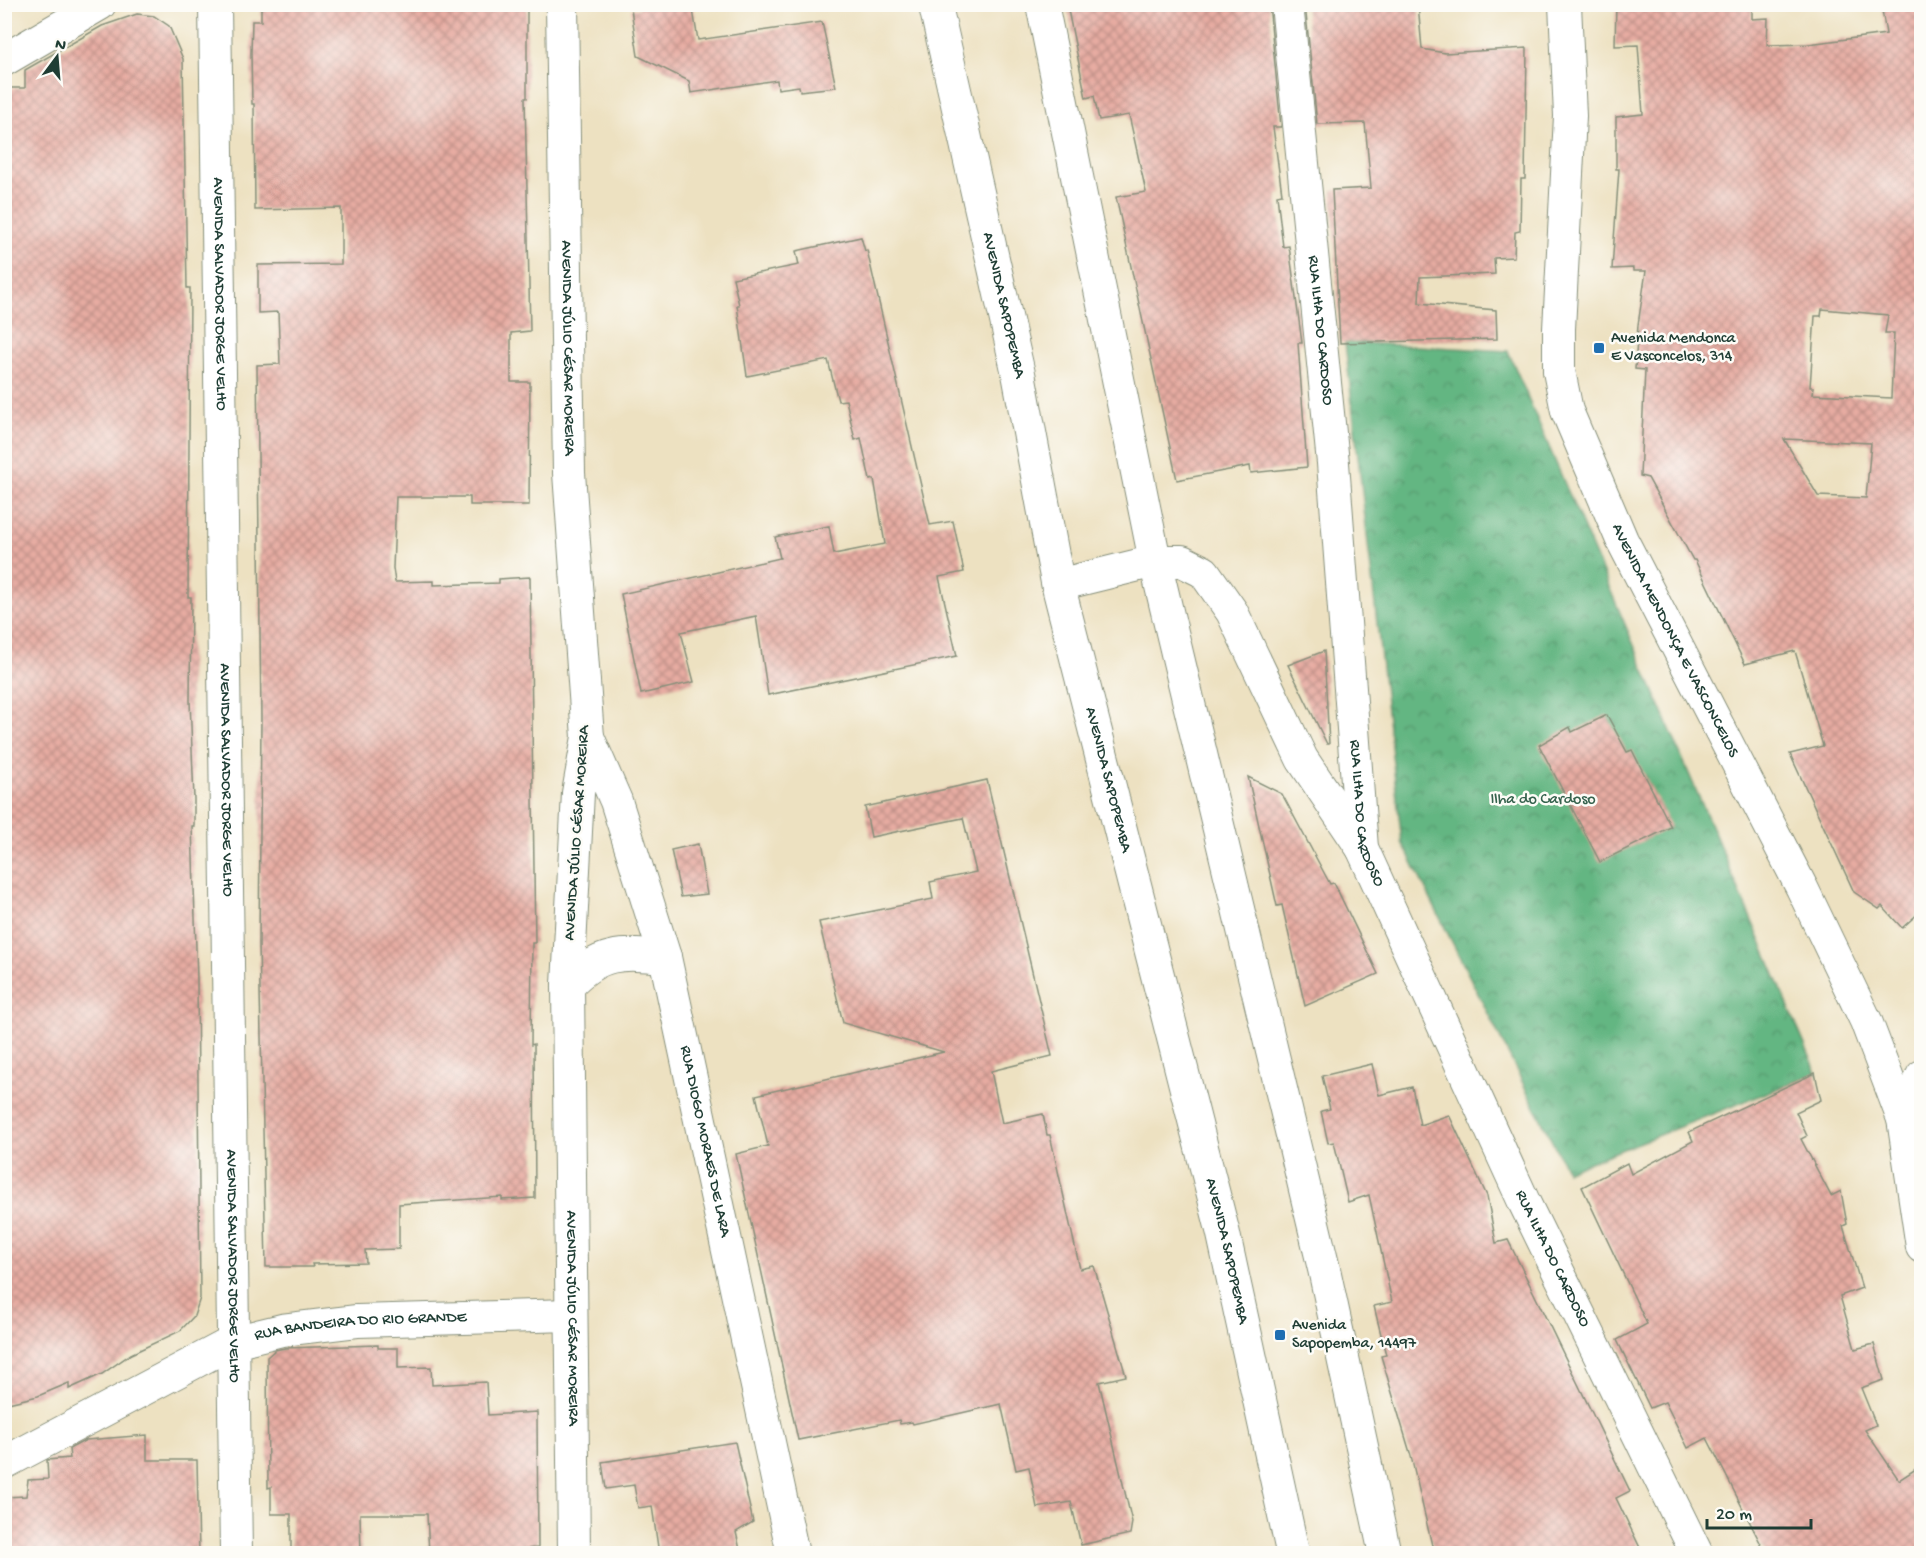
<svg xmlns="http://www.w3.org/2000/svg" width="1926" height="1558" viewBox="0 0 1926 1558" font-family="'Gochi Hand',sans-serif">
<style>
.forest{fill:url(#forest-crowns);stroke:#427a5b;stroke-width:1.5}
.building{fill:url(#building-cross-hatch);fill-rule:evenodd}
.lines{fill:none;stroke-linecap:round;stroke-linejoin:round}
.street-casing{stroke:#868f7a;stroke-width:34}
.secondary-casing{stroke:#868f7a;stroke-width:35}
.street{stroke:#fff;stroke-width:32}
.secondary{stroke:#fff;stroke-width:33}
.poi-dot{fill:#1f6fb2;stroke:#fdfcf7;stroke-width:2}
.labels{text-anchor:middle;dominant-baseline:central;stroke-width:5;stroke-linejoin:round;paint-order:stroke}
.street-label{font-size:16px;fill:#1f3d34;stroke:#fdfcf7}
.poi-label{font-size:16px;fill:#1f3d34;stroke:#fdfcf7;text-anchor:start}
.park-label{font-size:16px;fill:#36634e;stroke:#fdfcf7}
</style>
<defs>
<pattern id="forest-crowns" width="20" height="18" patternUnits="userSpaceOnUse" patternTransform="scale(1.5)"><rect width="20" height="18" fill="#64b682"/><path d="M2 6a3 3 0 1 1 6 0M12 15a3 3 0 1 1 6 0" fill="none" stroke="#52956b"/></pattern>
<pattern id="building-cross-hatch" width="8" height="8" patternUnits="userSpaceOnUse" patternTransform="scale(1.5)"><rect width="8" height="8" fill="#e7aca2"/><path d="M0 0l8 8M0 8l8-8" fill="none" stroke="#bb8d85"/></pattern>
</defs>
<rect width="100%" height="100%" fill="#fdfcf7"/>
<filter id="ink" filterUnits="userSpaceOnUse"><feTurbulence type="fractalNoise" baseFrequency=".0167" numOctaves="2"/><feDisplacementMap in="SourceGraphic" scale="12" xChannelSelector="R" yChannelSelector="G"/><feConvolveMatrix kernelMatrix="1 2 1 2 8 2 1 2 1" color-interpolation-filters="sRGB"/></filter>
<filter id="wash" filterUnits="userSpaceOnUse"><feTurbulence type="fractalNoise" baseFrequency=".008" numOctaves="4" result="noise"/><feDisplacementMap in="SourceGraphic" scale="24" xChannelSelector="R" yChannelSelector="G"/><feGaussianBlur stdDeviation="1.35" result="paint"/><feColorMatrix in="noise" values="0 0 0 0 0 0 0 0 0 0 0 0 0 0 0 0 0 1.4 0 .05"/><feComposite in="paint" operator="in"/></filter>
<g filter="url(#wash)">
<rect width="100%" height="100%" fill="#ede1c1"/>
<path class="forest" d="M1345,342L1508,351L1817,1073L1567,1171L1402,842Z"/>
<g id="blocks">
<g class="building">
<path d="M261,4H527V98H525L530,331L511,333V382H530L529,505H470V497H396L393,568L395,582L434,581V585L499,583V579L530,577L535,943H532L531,1045L534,1044L535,1198L502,1200V1197L399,1204V1249L365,1250L366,1263L312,1264L313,1267H266L259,944L261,719L257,365L280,364L278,312L258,313V265L341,264V208L255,210L254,104H252L251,53L252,21H261Z"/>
<path d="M639,4H692L698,40L822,22L836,87L800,91L799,86L778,89L777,80L691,93L689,81L638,56L631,9L640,8Z"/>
<path d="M1097,4H1269L1281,127H1273L1282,194L1277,195L1283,247L1289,246L1302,343H1298L1307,467L1251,473L1250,466L1177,480L1116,197L1146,192L1129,115L1099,120L1094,96L1086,98L1068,10Z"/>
<path d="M1305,4H1418L1422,49L1445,53L1527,48L1525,179H1521L1520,231L1515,232L1514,257L1494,258L1495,274L1420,277L1419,303L1496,310L1497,339L1340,343L1332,190L1371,188L1365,123L1317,124Z"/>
<path d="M1616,4H1752V19L1768,18L1767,45L1808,44L1886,34L1881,4H1922V910L1902,928L1882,906L1879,909L1854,892L1790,754L1823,746L1795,651L1745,664L1695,560H1693L1648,478L1640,476L1645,370L1635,369L1638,325L1646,271H1633V268L1612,269L1619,169H1616V117L1643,114L1638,45L1615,46ZM1822,309L1888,315L1885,333H1894L1891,398L1813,394L1814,387H1810L1815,316H1821ZM1784,439L1871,443L1866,498L1818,496Z"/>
<path d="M137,14L154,16L169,26L183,59L187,288H190L188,597H191L190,701L194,799V826H192L197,979L200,1298L194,1316L180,1331L131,1354L102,1374L69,1389V1383L38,1396L4,1404V101H8V88H25V70L102,26Z"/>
<path d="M861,237L865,251L867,250L930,525L953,521L964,572L939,577L957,656L768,695L756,616L681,632L694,682L641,694L621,594L780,558L775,537L829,526L834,554L885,544L874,479L870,480L861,438L855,440L846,400L838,401L828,360L747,376L737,305H739L733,278L799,265L796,251Z"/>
<path d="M1324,651L1329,744H1327L1288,665Z"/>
<path d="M1607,715L1627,752L1632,750L1671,827L1600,862L1539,745L1570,727L1572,732Z"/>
<path d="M1248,777L1282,794L1330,884L1334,883L1378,974L1305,1006L1282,905L1277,906Z"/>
<path d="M987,780L1052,1056L991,1071L1002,1123L1043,1114L1047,1135H1050L1080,1269L1094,1266L1126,1376L1099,1382L1132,1522L1130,1534L1081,1545L1071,1502L1037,1508L1029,1467L1016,1470L1001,1404L913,1424L912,1422L900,1424L899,1420L798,1440L736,1154L768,1146L756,1095L944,1052L843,1023L819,922L933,899L930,882L976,872L963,818L871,837L865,807Z"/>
<path d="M698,844L707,894L681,897L671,850Z"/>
<path d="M1372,1064L1379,1095L1412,1087L1420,1125L1449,1115L1487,1196L1496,1243L1508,1240L1630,1491L1616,1498L1643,1554H1434L1411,1456L1381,1356L1386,1355L1374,1306L1392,1302L1369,1195L1348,1202L1334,1142L1328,1143L1321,1111L1330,1109L1322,1076Z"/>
<path d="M1815,1073L1821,1100L1796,1112L1807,1136L1801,1139L1831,1196L1841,1191L1847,1224L1843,1226L1862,1288L1840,1296L1855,1349L1874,1344L1884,1380L1861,1388L1876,1425L1865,1430L1899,1480L1922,1465V1554H1766L1707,1438L1688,1448L1665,1402L1650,1408L1617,1340L1647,1324L1582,1187L1627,1163L1631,1174L1693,1141L1689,1132Z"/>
<path d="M378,1345V1348H398V1368L431,1367L432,1385L486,1382L488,1415L537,1412L538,1548L518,1549V1554H429L427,1514H360L361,1554H291V1514H271V1487L268,1488L267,1357L275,1350L285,1348Z"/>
<path d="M147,1435V1460H197L199,1554H10V1549H4V1497L26,1496L28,1480L48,1479L47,1460L70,1458L69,1449L86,1440Z"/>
<path d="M735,1442L753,1522L736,1532L741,1554H659L652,1506L638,1508L634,1485L606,1489L602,1462Z"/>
</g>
</g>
</g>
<g filter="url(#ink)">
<use href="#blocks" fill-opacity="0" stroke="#868f7a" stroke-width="1.5"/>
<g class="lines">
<defs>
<g id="street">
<path id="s1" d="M215,4L236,1554"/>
<path id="s2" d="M562,4L569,473L588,737L578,793L568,985L574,1554"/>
<path d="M1042,4L1155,561L1324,1269L1385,1554"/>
<path id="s3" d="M1287,4L1333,463L1362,848L1524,1202L1697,1554"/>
<path id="s4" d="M1565,4L1570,116L1559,329V371L1567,411L1622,540L1802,888L1866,1021L1903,1119L1922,1247"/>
<path d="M4,60L100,4"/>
<path d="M1058,585L1155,561H1182L1204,572L1232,612L1302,759L1362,848"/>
<path id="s5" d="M588,737L616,801L665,957L793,1554"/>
<path d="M568,985C600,951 621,953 665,957"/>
<path d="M1903,1119L1922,1076"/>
<path id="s6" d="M4,1463L233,1342L282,1330L357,1321L570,1315"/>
</g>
<g id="secondary">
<path id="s7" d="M935,4L1019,376L1058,585L1223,1232L1293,1554"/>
</g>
</defs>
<use href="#street" class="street-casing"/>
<use href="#secondary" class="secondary-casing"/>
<use href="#street" class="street"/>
<use href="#secondary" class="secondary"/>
</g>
</g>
<g class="poi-dot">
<rect x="1593" y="342" width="12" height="12" rx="3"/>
<rect x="1274" y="1329" width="12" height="12" rx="3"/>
</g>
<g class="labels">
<g class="street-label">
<text stroke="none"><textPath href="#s1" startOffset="290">AVENIDA SALVADOR JORGE VELHO</textPath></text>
<text stroke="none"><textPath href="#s7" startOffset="309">AVENIDA SAPOPEMBA</textPath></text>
<text stroke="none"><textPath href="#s3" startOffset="328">RUA ILHA DO CARDOSO</textPath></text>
<text stroke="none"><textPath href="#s2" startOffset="344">AVENIDA JÚLIO CÉSAR MOREIRA</textPath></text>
<text stroke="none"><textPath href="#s4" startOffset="662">AVENIDA MENDONÇA E VASCONCELOS</textPath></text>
<text stroke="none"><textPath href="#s1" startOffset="776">AVENIDA SALVADOR JORGE VELHO</textPath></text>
<text stroke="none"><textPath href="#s7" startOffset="795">AVENIDA SAPOPEMBA</textPath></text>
<text stroke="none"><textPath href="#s3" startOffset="814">RUA ILHA DO CARDOSO</textPath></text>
<text transform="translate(578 833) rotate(-86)">AVENIDA JÚLIO CÉSAR MOREIRA</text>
<text stroke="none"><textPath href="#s5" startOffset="422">RUA DIOGO MORAES DE LARA</textPath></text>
<text stroke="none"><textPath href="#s7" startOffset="1281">AVENIDA SAPOPEMBA</textPath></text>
<text stroke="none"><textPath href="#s3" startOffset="1300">RUA ILHA DO CARDOSO</textPath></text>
<text stroke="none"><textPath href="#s1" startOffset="1262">AVENIDA SALVADOR JORGE VELHO</textPath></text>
<text stroke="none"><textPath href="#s2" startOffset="1316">AVENIDA JÚLIO CÉSAR MOREIRA</textPath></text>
<text stroke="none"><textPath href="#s6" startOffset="388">RUA BANDEIRA DO RIO GRANDE</textPath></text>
</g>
<g class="poi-label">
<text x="1611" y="339">Avenida Mendonca<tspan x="1611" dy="18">E Vasconcelos, 314</tspan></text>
<text x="1292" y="1326">Avenida<tspan x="1292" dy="18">Sapopemba, 14497</tspan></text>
</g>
<g class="park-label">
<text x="1543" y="800">Ilha do Cardoso</text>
</g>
</g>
<rect width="1926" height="1558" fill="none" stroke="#fdfcf7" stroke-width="24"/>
<g transform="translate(57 57) rotate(16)" stroke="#fdfcf7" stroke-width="4.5" paint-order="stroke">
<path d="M0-4.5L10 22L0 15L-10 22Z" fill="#1f3d34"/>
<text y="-9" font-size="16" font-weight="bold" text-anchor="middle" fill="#1f3d34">N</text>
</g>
<path d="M1707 1519v9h104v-9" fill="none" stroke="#1f3d34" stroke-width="3"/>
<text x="1716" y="1519" font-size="18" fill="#1f3d34" stroke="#fdfcf7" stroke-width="4.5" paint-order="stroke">20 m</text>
</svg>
